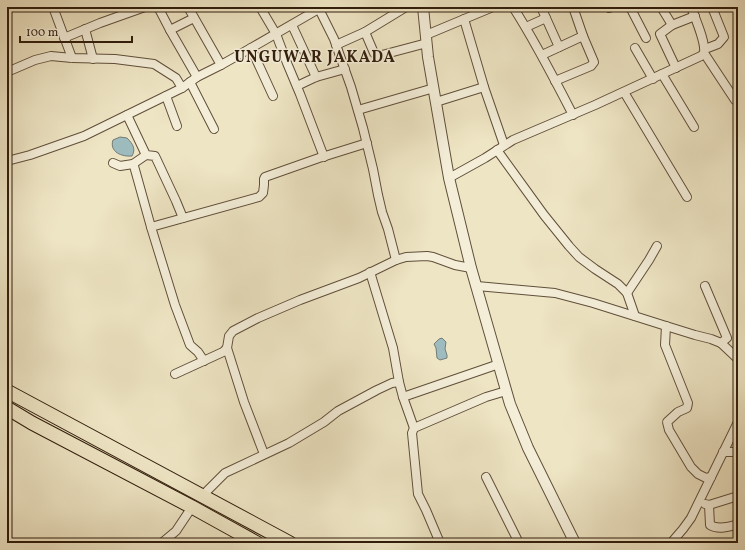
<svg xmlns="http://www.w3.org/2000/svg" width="745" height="550" viewBox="0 0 745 550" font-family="Vollkorn,serif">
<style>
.water{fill:#9ebcbf;stroke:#727c77}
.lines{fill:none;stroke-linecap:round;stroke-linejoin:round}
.minor-casing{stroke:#604f3a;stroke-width:10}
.tertiary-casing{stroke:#604f3a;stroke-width:12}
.primary-casing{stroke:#311d0c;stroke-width:15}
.minor{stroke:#f4eed9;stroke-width:8}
.tertiary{stroke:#f4eed9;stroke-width:10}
.primary{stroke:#eee5c4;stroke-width:13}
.labels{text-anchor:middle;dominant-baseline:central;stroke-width:3;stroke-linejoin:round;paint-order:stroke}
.district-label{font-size:16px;font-weight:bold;letter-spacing:1px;fill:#311d0c;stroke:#f4eed9}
</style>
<rect width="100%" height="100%" fill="#eee5c4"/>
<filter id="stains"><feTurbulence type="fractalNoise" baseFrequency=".005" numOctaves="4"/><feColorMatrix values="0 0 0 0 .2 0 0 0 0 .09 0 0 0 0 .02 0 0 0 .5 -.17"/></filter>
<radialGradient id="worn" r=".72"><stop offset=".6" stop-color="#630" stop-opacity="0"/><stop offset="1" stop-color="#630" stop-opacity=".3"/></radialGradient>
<g class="water">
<path d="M120,137L127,138C133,144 136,149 132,156C122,157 109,152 113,140Z"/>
<path d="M442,338L446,342L445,349L447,355V358L440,360L437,358L436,348L434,344L439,339Z"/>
</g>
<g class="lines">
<defs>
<g id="minor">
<path d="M53,7L72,58"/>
<path d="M158,7L170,30L197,77"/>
<path d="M188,7L221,65"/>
<path d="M260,7L276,34L287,63L300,94L324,157"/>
<path d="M513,7C535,41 554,78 573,115"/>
<path d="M541,7L559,47"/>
<path d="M608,7L609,8L612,7"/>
<path d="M630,7L646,38"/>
<path d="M661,7L672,25L695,16"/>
<path d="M691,7C695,18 706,42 704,53L735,100"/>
<path d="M319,9L334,39L351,87L363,128L373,169L378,195L382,212L388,229L396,260"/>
<path d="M464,19L484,87L504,145"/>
<path d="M292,25L316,77"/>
<path d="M672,25L660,34L676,68"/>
<path d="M526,27L546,18"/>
<path d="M85,29L93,59"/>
<path d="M170,30L194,18"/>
<path d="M365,32L374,53L378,56L427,43"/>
<path d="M426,35L493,7"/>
<path d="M64,38L100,23L145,7"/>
<path d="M336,45L365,32L406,7"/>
<path d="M251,48L273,96"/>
<path d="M635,48L653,79"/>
<path d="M705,49L718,44L724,37L712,7"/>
<path d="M542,55L583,36L573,7"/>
<path d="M7,72L35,60L51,56L72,58L115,59L154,64L176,78L182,88"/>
<path d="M662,74L694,127"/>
<path d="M555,81L591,66L594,62L583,36"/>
<path d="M190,82L214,129"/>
<path d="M297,86L316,77L345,69"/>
<path d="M624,92L687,197"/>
<path d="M166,96L177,126"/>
<path d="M436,102L484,87"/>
<path d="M358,110L434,88"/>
<path d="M127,115L146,155L155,156L176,201L183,218"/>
<path d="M497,150L544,215L569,246L579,257L595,269L618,284L627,293L635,316"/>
<path d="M7,161L30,155L84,136L182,88L197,77L221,65L251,48L322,7"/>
<path d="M113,163L120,166L133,164L134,166L151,227L175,305L190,345L198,352L204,361"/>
<path d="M133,164L146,155"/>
<path d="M449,178L485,158L513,140L595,105L701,56L704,53"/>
<path d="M151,227L259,197L263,193L264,185V179L265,177L319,158L367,143"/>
<path d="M370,272L393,348L399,382"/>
<path d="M477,286L555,293L593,303L666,326L695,335L711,339L721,343L727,338L705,286"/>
<path d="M627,293L649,260L657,246"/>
<path d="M666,326L665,345L688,403L687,408L678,412L667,422L669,430L691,467L698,474L706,478L711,477"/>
<path d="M721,343L738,359"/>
<path d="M227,348L244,402L264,454"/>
<path d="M175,374L223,352L227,348L229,336L233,331L258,318L300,300L359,278L396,260L406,257L427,256L433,257L455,265L471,268"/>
<path d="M403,397L499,364"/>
<path d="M723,452H738"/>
<path d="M486,477L519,543"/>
<path d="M202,496L225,473L289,443L324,422L338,411L377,390L392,383L399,382L403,397L414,428"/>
<path d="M705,504L709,505L738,496"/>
<path d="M709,505L710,525C718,530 729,527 738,524"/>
<path d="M162,543L164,541L176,531L192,507"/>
<path d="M440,543L426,510L418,494L412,433L414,428L486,397L506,391"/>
<path d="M671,543L683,529L691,518L738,422"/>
</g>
<path id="tertiary" d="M423,7L428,57L449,178L471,268L510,404L528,448L575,543"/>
<g id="primary">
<path d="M7,391L290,543"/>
<path d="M7,408L32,423L192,507L257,543"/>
</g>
</defs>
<use href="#minor" class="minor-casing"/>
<use href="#tertiary" class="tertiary-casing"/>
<use href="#primary" class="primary-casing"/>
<use href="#minor" class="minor"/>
<use href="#tertiary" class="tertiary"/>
<use href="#primary" class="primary"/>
</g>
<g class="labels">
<g class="district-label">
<text x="315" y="58">UNGUWAR JAKADA</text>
</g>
</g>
<rect width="745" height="550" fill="none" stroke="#eee5c4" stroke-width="24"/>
<rect x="8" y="8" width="729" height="534" fill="none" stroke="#311d0c" stroke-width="2"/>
<rect x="12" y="12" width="721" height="526" fill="none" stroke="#311d0c"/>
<path d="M20 36v6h112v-6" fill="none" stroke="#311d0c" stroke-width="2"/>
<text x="26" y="36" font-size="12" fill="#311d0c" stroke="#f4eed9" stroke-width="3" paint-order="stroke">100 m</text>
<rect width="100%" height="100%" filter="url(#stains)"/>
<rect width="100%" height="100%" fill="url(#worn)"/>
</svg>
